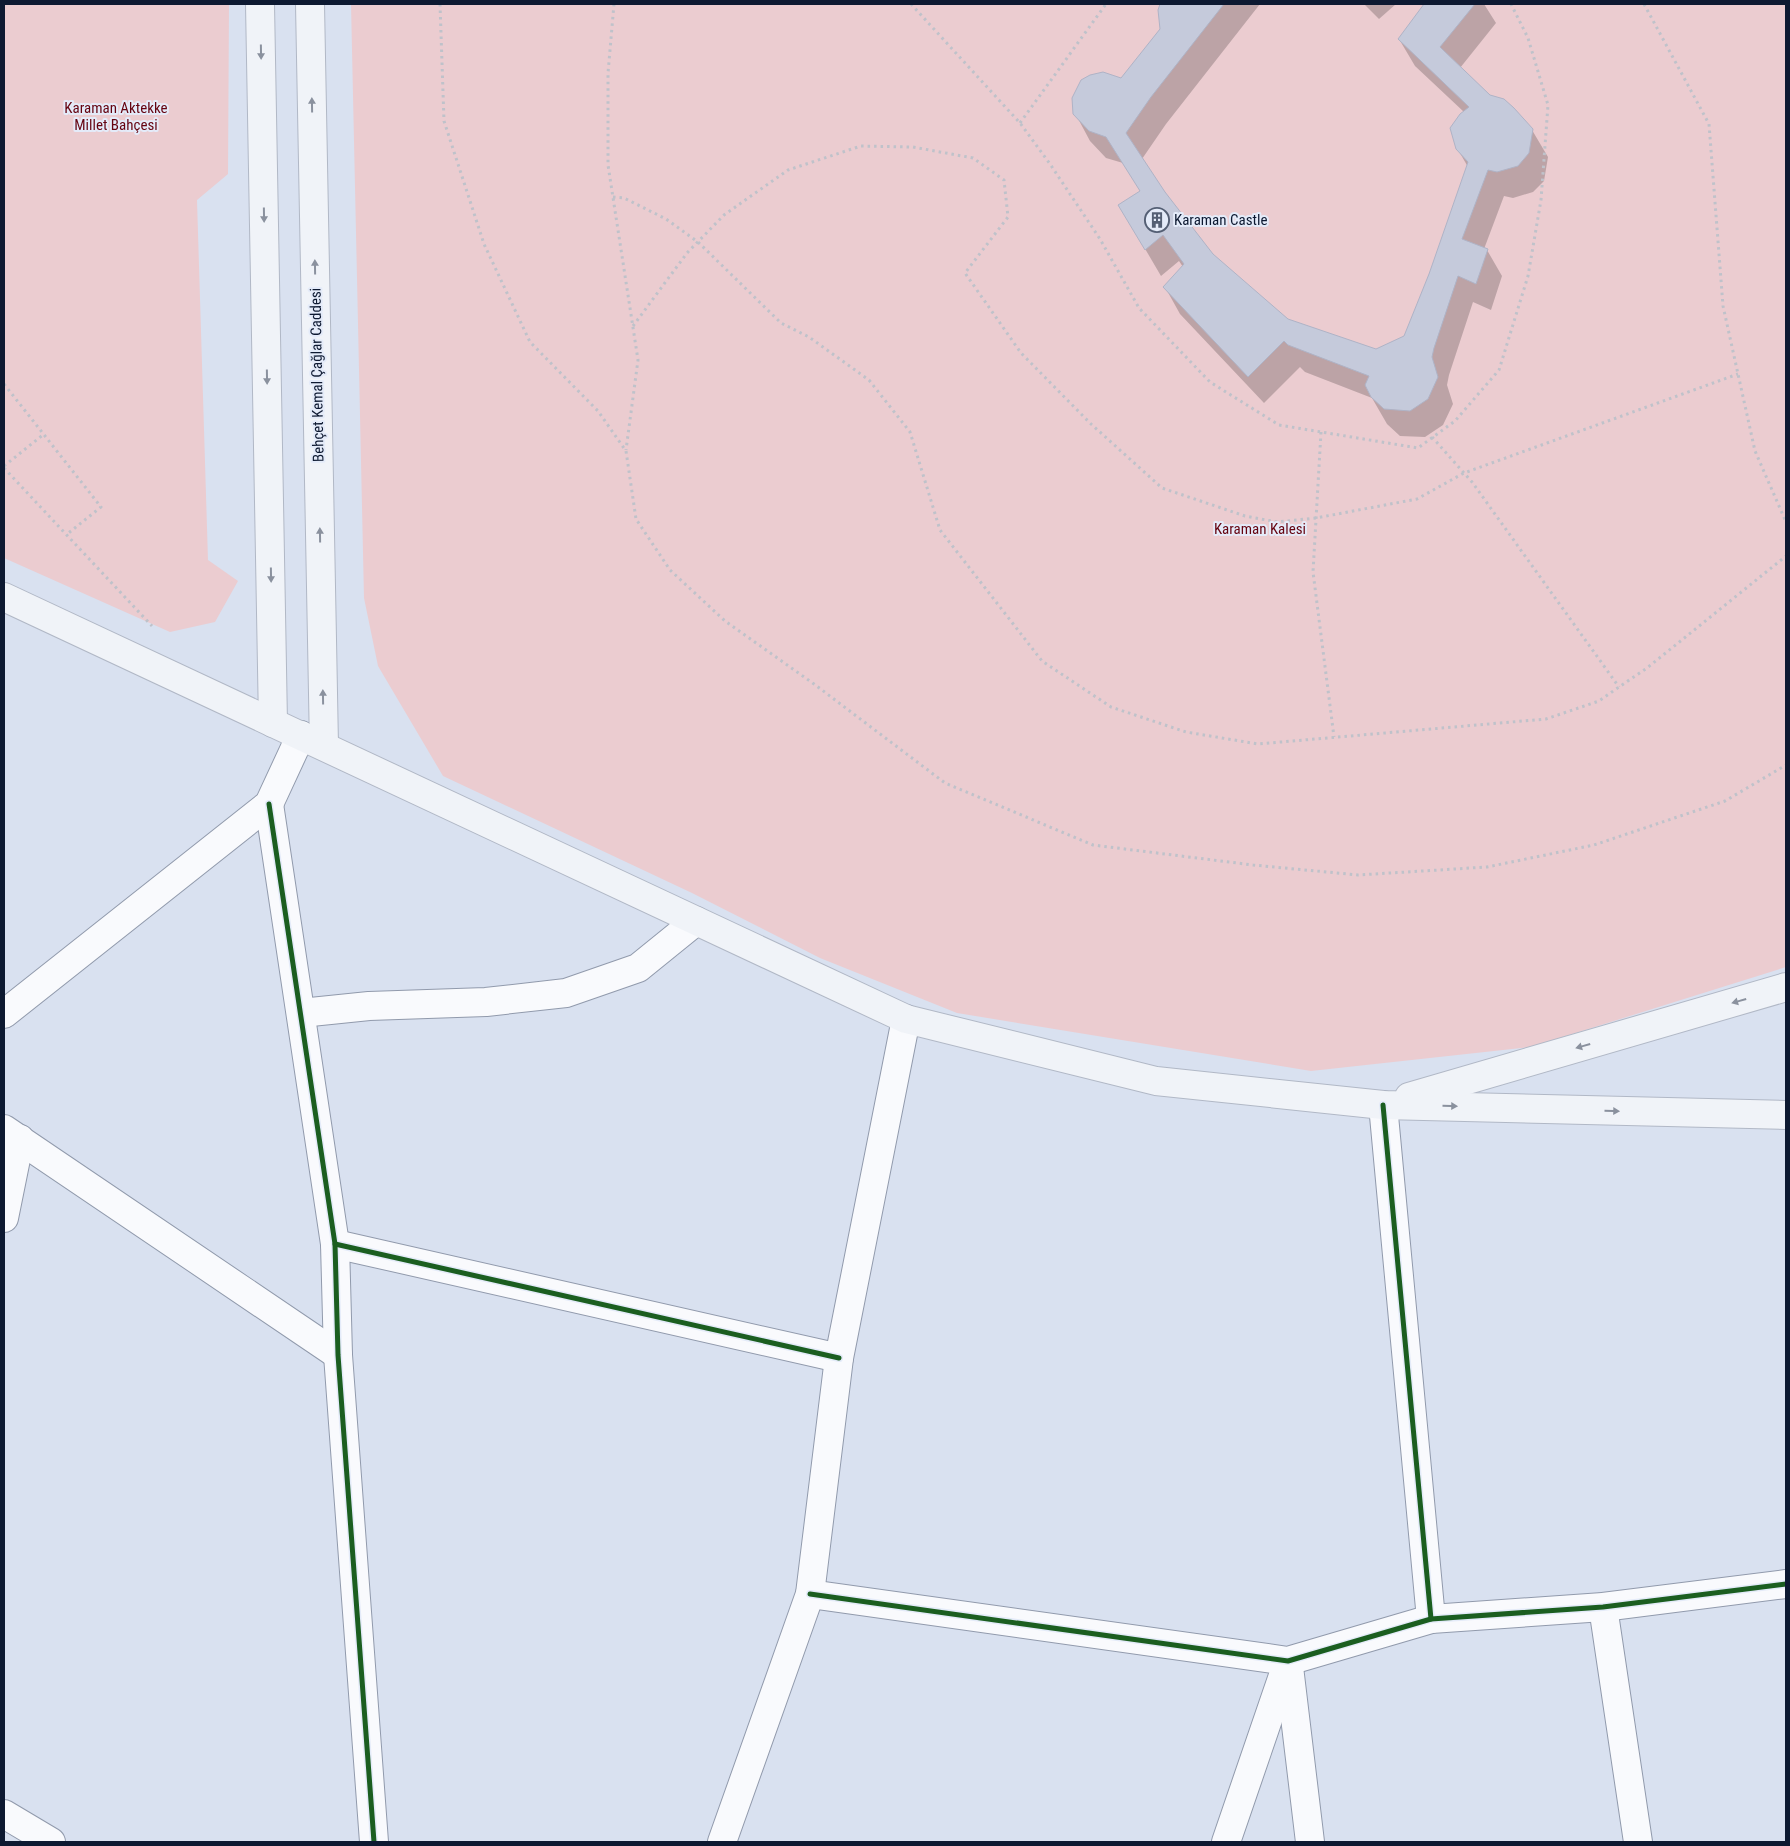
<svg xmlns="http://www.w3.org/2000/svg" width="1790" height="1846" viewBox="0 0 1790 1846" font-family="'Roboto Condensed',sans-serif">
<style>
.green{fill:#ebccd0}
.shadow{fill:#0003}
.building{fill:#c5cadb;stroke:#afb3c6}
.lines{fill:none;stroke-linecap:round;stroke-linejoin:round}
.minor-casing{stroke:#919aac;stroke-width:30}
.major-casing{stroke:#b1b8c6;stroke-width:30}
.path{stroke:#bfc2ca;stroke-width:3;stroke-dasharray:2.5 4;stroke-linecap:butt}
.minor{stroke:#f9fafd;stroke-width:28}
.major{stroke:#f0f3f8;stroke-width:28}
.cycleway-casing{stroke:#e4ebf9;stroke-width:8}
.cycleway{stroke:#1b5e20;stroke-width:5}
.oneway{fill:#8a919e}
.labels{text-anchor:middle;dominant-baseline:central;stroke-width:4;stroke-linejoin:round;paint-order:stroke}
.park-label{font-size:15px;fill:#650310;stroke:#e4ebf9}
.poi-label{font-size:15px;fill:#0d1931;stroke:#e4ebf9;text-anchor:start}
.street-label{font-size:15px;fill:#0d1931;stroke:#e4ebf9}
</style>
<rect width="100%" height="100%" fill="#d9e1f0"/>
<g class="green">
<path d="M4,4H229L228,174L197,200L208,560L238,581L215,622L170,632L4,558Z"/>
<path d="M351,4H1786V967L1531,1047L1311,1071L957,1013L820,958L692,893L443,776L378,666L364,598Z"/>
</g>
<g class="shadow">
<path d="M1161,4H1260L1166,124L1142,159L1164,193L1212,255L1288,320L1376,350L1405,337L1416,312L1468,167L1457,148L1464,112L1415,66L1399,39L1426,4H1484L1496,23L1460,68L1490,96L1532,130L1548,157L1544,181L1533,192L1513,198L1504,196L1484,249L1487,250L1502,276L1491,310L1473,302L1449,375L1447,385L1453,404L1443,425L1425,437L1400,436L1387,424L1372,398L1305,372L1300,367L1264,403L1180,314L1165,287L1183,267L1179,261L1161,276L1120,206L1141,192L1123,163L1106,158L1090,141L1075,113L1121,80L1161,30L1159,10Z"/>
<path d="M1364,4H1396L1379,19Z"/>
</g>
<path class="building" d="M1160,4H1224L1151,97L1126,133L1165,192L1213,254L1288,319L1376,349L1404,336L1429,274L1468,162L1456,149L1450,128L1460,114L1469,107L1398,39L1424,4H1475L1440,47L1490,95L1504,99L1514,108L1533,129L1529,153L1518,166L1497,172L1488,170L1462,239L1488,249L1476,284L1458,276L1434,348L1432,357L1438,377L1428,399L1410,411L1384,409L1371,397L1365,385L1369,376L1288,345L1284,341L1248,377L1163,287L1184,264L1163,235L1145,250L1118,205L1140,191L1106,137L1089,131L1073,114L1072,98L1081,80L1090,75L1103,72L1121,78L1160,29L1158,10Z"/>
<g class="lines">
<defs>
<g id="minor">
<path d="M269,804L335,1244L338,1355L374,1842"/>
<path d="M301,1013L369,1006L486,1002L566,993L638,968L696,921"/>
<path d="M4,1014L269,804L301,735"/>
<path d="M1383,1105L1431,1619"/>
<path d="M4,1129L338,1355"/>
<path d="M4,1218L20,1139"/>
<path d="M335,1244L839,1358"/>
<path d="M810,1594L1288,1661L1431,1619L1603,1607L1786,1584"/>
<path d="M1603,1607L1638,1842"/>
<path d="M1289,1667L1310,1842"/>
<path d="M4,1814L51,1842"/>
<path d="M722,1842L810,1594L839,1358L906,1019"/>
<path d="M1226,1842L1288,1661"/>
</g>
<g id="major">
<path d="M260,4L273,723"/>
<path d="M310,4L324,746"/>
<path d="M4,597L906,1019L1156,1081L1383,1105L1786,1115"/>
<path d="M1409,1097L1786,987"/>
</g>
</defs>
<use href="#minor" class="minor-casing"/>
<use href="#major" class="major-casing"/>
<g class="path">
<path d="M440,4L444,121L484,244L530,342L598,411L626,451L636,519L670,570L725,621L814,684L945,783L1093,845L1253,865L1358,875L1487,867L1594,845L1725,801L1786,765"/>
<path d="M614,4L608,73V165L638,360L626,450"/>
<path d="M911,4L1020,123L1050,164L1100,239L1139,308L1210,382L1279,425L1418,448L1455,421L1499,370L1528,276L1541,200L1548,105L1528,38L1511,4"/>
<path d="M1644,4L1709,124L1723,306L1755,451L1786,522"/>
<path d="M1020,123L1106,4"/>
<path d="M613,197L624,198L666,219L698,242L781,323L809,337L869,380L910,432L940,530L1042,661L1111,707L1186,732L1258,744L1546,719L1599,701L1619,687L1647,668L1786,556"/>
<path d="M633,326L687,253L724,215L788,170L861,146L913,147L973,158L1004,180L1008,217L965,273L1021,353L1091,424L1162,488L1245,516L1277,522L1316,518L1417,499L1464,473L1738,374"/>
<path d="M4,384L101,507L66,535"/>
<path d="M1321,432L1313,572L1334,737"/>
<path d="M1432,437L1472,482L1619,687"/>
<path d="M4,466L44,434"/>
<path d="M4,468L152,626"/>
</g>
<use href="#minor" class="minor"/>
<use href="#major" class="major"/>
<defs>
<g id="cycleway">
<path d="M269,804L335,1244L338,1355L374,1842"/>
<path d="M1383,1105L1431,1619"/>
<path d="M335,1244L839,1358"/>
<path d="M810,1594L1288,1661L1431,1619L1603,1607L1786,1584"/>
</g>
</defs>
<use href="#cycleway" class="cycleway-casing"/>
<use href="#cycleway" class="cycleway"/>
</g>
<defs><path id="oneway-solid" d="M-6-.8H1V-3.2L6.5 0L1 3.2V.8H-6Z" transform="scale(1.25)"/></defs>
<g class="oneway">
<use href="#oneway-solid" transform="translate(261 52) rotate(89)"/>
<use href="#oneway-solid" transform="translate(312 105) rotate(-91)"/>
<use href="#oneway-solid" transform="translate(264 215) rotate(89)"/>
<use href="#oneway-solid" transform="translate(315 267) rotate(-91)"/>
<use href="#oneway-solid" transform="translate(267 377) rotate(89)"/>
<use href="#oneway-solid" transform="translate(320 535) rotate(-91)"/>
<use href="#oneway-solid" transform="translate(271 575) rotate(89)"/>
<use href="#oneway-solid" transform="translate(323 697) rotate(-91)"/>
<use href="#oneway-solid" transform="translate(1739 1001) rotate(164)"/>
<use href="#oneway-solid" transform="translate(1583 1046) rotate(164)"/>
<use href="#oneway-solid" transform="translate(1450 1106) rotate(1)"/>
<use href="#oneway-solid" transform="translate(1612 1111) rotate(1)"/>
</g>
<defs>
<symbol id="building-ring" viewBox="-11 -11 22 22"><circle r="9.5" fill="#e4ebf9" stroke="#545f74" stroke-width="1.5"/><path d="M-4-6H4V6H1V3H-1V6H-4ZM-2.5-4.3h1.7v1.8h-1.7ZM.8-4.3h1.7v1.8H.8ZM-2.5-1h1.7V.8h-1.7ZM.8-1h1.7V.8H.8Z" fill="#545f74"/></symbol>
</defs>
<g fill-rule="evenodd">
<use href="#building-ring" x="1143" y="206" width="28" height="28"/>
</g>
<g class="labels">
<g class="park-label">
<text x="116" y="108">Karaman Aktekke<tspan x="116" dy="17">Millet Bahçesi</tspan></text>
<text x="1260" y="529">Karaman Kalesi</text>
</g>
<g class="poi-label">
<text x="1174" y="220">Karaman Castle</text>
</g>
<g class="street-label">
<text transform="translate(317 375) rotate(-91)">Behçet Kemal Çağlar Caddesi</text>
</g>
</g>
<rect width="1790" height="1846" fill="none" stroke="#0d1931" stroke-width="10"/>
</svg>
